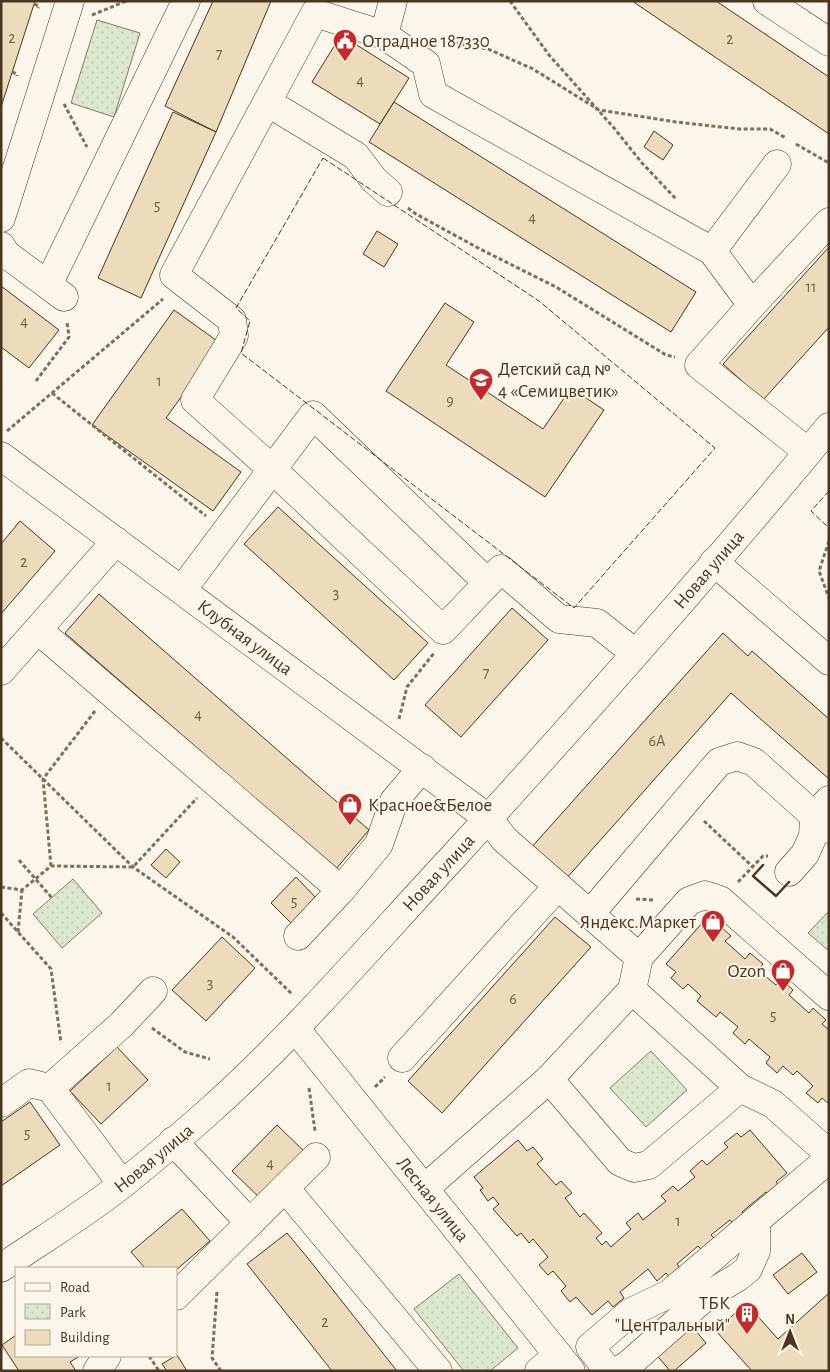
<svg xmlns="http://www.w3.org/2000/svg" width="830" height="1372" viewBox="0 0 830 1372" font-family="'Alegreya Sans',sans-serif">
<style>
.park{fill:url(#park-dots);stroke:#887966}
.building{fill:#ecdcbc;stroke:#4a3520}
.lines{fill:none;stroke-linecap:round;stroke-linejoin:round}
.minor-casing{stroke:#4a3520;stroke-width:29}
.path{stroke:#7f6f5c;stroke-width:3;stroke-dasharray:4 2.5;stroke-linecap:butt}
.minor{stroke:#fbf6e9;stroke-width:28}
.fence{stroke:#4a3520;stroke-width:1;stroke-dasharray:6 2.5;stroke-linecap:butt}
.wall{stroke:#4a3520;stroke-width:2.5}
.labels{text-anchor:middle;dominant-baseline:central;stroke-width:4;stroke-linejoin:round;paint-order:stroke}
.number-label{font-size:16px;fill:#725f47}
.poi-label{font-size:19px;fill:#4a3520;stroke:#fbf6e9;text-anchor:start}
.street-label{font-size:19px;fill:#4a3520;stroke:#fbf6e9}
</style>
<defs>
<pattern id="park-dots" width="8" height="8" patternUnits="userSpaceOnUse" patternTransform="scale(1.25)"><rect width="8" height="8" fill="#dce7d0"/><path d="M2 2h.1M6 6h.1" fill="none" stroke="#bec7b2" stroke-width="1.8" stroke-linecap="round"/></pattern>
</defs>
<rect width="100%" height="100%" fill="#fbf6e9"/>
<g class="park">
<path d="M97,20L140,33L114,117L71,103Z"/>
<path d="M73,879L102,913L62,948L33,914Z"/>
<path d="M829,911V951L808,933Z"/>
<path d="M651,1051L687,1090L646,1127L610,1088Z"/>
<path d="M459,1274L518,1348L490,1371H464L414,1309Z"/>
</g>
<g class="building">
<path d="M1,1H35L1,107Z"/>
<path d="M213,1H271L216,132L165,106Z"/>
<path d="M632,1H716L829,77V134Z"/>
<path d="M341,35L409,78L380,124L312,82Z"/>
<path d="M394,102L696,292L671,332L369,142Z"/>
<path d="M173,112L216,132L141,298L98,278Z"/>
<path d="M654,131L673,145L663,160L644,147Z"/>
<path d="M377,231L398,244L384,267L363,254Z"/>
<path d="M829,247V327L763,400L723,364Z"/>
<path d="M1,286L59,330L29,368L1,347Z"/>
<path d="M445,303L474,322L446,365L543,429L571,388L604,410L545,497L386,391Z"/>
<path d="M174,310L220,343L166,418L241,472L213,511L92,425Z"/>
<path d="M278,507L428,643L394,680L244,544Z"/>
<path d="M20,521L55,551L1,614V544Z"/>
<path d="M99,594L369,830L336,869L65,633Z"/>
<path d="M512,608L548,640L461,737L425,705Z"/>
<path d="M723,633L748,656L752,651L829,719V779L731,693L565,880L530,849Z"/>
<path d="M166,849L180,862L166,878L151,865Z"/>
<path d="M296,877L318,900L293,925L271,903Z"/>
<path d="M555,917L591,947L442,1113L408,1081Z"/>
<path d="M703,922L713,931L719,925L731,936L725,941L745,959L750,953L763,964L758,970L776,985L781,979L793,990L789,995L809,1013L813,1008L826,1020L822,1024L829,1030V1104L822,1098L818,1103L806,1093L813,1086L797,1071L793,1075L783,1066L777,1073L766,1063L770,1057L749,1039L745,1044L733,1033L738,1027L720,1012L716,1017L697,1001L701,996L688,984L683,989L671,978L676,972L666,964Z"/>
<path d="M222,937L255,968L206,1021L172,990Z"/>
<path d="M117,1047L148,1080L101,1124L70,1091Z"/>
<path d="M30,1102L60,1145L1,1186V1122Z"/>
<path d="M277,1125L308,1155L263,1201L232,1171Z"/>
<path d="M750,1130L787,1173L776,1182L780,1187L769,1196L766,1192L742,1212L745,1216L734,1225L730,1220L711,1235L716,1240L703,1251L698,1246L677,1264L681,1269L670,1278L666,1273L657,1281L648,1269L620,1292L624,1298L613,1307L608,1301L592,1315L576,1297L570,1302L561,1291L566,1286L553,1271L548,1275L539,1265L548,1257L533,1239L529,1243L521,1233L517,1236L493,1209L499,1204L493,1197L488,1201L480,1190L483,1188L474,1177L518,1140L527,1151L533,1147L543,1159L537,1164L556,1185L561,1181L572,1193L565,1198L580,1217L584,1213L602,1233L596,1238L602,1245L606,1241L611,1247L631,1229L626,1223L638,1213L643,1220L666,1201L661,1196L673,1186L678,1191L695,1177L690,1171L702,1160L707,1165L728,1147L724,1143L737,1133L741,1137Z"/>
<path d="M182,1209L210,1241L176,1270V1268H145L131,1252Z"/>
<path d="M287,1233L307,1257L397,1371H332L247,1264Z"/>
<path d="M802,1253L817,1272L788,1294L773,1275Z"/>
<path d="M829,1293V1371H752L716,1331L746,1303L778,1339Z"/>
<path d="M689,1323L706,1343L674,1371H670L654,1352Z"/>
<path d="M16,1335V1356H80L70,1362L76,1371H19L2,1345Z"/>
<path d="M177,1355L187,1371H167L162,1364Z"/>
</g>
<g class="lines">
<defs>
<g id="minor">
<path d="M393,1L384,35L315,13L174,275L232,320L234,336L195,400L272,469L443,630L501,569L559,619L597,623L635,653"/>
<path d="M767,1L829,42"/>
<path d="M384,35L426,64L433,94L712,251L752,305L699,365L808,452"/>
<path d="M267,102L356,156L374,180L388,192"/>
<path d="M1,218L70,1"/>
<path d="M1,246L6,254L64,297"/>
<path d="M712,251L777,164"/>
<path d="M48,285L186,1"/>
<path d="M752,305L829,222"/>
<path id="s1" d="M1,456L489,819L504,839L639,957"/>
<path d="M714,562L829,661"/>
<path d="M182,590L313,415L488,583"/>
<path d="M38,630L341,890L298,936"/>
<path d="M1,671L116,541"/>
<path d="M789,872L805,854L813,836L814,816L829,800"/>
<path d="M341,890L379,844L394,801L422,768"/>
<path d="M590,914L719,762L737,756L754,762L829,829"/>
<path d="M632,990L740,1088L773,1104L829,1154"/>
<path id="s2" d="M295,1028L571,1371"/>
<path d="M402,1058L558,886"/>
<path d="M549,1079L620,1162L634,1168L649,1165L740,1088"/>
<path d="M50,1088L121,1025L153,991"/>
<path d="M1,1103L29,1083L50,1088L122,1184"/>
<path d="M173,1141L250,1223"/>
<path d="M285,1188L438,1371"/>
<path d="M424,1189L549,1079L632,990L639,957L689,901L705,895L720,900L829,996"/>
<path id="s3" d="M1,1268C42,1240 85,1214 124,1183C151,1161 179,1138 206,1114C295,1035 372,944 453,857C581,717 708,574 829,427"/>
<path d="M176,1296L316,1157"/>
<path d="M97,1371L107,1356"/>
<path d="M539,1371L558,1355"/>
<path d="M608,1371L590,1347L631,1312L669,1294L829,1159"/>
<path d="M618,1371L629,1364L705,1297L738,1277L748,1269L756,1251V1221"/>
</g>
</defs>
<use href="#minor" class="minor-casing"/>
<g class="path">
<path d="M510,1L549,55L614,128L642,163L677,200"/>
<path d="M34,4L39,6L38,8"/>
<path d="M92,15L126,1"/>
<path d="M443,44L454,43L488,49L533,69L599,110L676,122L739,129H770L786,138"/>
<path d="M12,72L17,74V76"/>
<path d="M64,104L87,147"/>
<path d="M796,144L829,163"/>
<path d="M408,208L416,214L480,249L556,287L666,355L675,357"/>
<path d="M36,381L69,337L67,322"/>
<path d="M52,393L206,516"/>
<path d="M7,431L163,299"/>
<path d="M829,541L819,571L829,598"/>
<path d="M399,719L407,687L434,653"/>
<path d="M1,738L133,867L233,937L293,995"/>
<path d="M704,821L753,867"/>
<path d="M19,860L52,898"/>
<path d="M51,866L43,779L95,711"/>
<path d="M738,882L763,856H768"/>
<path d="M1,887L22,890L51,866L133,867L197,798"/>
<path d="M636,899L655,900"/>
<path d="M1,913L51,969L61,1043"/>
<path d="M18,932L22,890"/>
<path d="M152,1028L185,1052L210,1059"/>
<path d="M375,1087L385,1077"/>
<path d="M309,1088L315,1131"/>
<path d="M217,1292L212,1358L221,1371"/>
<path d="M149,1356L159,1371"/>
</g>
<use href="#minor" class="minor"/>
<g class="fence">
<path d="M323,158L539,301L715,448L574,608L241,353L250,321L236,308Z"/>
<path d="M829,491L811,511L829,528"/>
</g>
<path class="wall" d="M763,865L753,876L776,896L789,882"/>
</g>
<defs>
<symbol id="civic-pin" viewBox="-11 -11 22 30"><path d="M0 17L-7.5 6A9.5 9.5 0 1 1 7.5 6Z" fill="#c62828" stroke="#fbf6e9"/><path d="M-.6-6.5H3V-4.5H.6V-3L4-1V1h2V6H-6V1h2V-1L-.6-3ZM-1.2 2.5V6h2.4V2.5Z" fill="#fff"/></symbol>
<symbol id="school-pin" viewBox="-11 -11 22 30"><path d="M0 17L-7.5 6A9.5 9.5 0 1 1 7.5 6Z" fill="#c62828" stroke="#fbf6e9"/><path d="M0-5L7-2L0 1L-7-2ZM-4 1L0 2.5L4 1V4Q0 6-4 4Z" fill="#fff"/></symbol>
<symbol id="shop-pin" viewBox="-11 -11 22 30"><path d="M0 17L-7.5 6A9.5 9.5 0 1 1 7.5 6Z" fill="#c62828" stroke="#fbf6e9"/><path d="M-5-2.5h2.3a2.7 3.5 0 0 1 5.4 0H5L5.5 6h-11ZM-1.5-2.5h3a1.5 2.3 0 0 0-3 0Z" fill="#fff"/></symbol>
<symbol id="building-pin" viewBox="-11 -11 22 30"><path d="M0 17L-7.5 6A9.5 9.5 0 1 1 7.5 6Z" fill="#c62828" stroke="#fbf6e9"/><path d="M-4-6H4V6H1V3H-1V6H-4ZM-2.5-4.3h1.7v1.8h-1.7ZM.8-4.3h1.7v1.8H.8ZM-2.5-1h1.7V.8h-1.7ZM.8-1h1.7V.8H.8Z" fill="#fff"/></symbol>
</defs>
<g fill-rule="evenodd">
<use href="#civic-pin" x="331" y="27" width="28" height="38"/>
<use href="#school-pin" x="467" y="366" width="28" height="38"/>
<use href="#shop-pin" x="336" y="791" width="28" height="38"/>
<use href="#shop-pin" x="699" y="908" width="28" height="38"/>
<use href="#shop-pin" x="769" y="957" width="28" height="38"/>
<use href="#building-pin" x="733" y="1300" width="28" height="38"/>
</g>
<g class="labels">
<g class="number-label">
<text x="12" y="38">2</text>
<text x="730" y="39">2</text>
<text x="219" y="54">7</text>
<text x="360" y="80">4</text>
<text x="157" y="205">5</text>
<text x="532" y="217">4</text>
<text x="811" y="287">11</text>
<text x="24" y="321">4</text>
<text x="159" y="381">1</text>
<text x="450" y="401">9</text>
<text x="24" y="562">2</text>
<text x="336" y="593">3</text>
<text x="486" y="673">7</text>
<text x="198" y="714">4</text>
<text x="657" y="741">6А</text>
<text x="294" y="901">5</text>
<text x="210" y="983">3</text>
<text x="513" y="999">6</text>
<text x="773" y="1015">5</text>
<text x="109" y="1086">1</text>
<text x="27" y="1133">5</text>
<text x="270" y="1163">4</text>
<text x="678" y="1221">1</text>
<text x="325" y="1322">2</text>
</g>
<g class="poi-label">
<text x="362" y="41">Отрадное 187330</text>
<text x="498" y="369">Детский сад №<tspan x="498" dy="22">4 «Семицветик»</tspan></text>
<text x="368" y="805">Красное&amp;Белое</text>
<text x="696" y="922" text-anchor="end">Яндекс.Маркет</text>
<text x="766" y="971" text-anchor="end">Ozon</text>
<text x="730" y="1303" text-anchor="end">ТБК<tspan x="730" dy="22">"Центральный"</tspan></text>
</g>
<g class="street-label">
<text stroke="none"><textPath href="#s3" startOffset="998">Новая улица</textPath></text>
<text stroke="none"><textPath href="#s1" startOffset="304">Клубная улица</textPath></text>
<text stroke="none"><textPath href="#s3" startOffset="592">Новая улица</textPath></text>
<text stroke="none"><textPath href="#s3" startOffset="188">Новая улица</textPath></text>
<text stroke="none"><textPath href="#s2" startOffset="220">Лесная улица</textPath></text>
</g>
</g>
<rect width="830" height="1372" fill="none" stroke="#4a3520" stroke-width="5"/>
<rect x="15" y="1267" width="162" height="90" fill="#fbf6e9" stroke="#b4a999"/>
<rect x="25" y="1283" width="25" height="8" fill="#fbf6e9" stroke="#b4a999"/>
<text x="60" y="1292" font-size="15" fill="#4a3520">Road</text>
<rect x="25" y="1304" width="25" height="15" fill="url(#park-dots)" stroke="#b4a999"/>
<text x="60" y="1317" font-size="15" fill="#4a3520">Park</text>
<rect x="25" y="1330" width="25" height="15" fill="#ecdcbc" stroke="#b4a999"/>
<text x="60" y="1342" font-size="15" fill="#4a3520">Building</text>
<g transform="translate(790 1332)" stroke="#fbf6e9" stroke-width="4" paint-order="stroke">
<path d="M0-4L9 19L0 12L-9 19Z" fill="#4a3520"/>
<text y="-8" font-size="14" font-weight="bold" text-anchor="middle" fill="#4a3520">N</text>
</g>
</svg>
